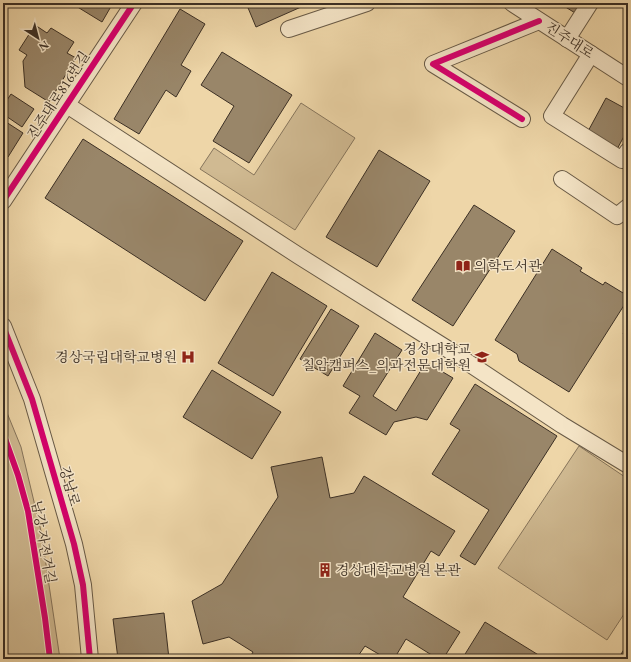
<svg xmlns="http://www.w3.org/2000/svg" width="631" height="662" viewBox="0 0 631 662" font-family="'EB Garamond','Noto Serif KR',serif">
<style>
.green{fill:#d0ba92;stroke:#86755c}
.building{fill:#998669;stroke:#3c3025}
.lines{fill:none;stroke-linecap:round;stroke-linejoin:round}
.minor-casing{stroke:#685a46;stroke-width:18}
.minor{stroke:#f4e4c6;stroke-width:16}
.cycleway-casing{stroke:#f4e4c6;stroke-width:8}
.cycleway{stroke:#d6006c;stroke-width:6}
.labels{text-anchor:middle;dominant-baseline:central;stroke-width:3;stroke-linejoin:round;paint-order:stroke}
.street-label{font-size:14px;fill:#3c3025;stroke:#f4e4c6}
.poi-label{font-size:14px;fill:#3c3025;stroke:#f4e4c6;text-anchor:start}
</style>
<rect width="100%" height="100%" fill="#eed6a8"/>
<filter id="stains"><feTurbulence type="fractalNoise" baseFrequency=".005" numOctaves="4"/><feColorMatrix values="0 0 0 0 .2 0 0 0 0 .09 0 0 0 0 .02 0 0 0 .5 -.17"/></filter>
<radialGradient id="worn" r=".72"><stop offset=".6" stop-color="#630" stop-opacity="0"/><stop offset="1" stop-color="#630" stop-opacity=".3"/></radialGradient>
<g class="green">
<path d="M301,103L355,138L295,230L200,169L214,148L254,175Z"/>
<path d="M3,403L21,447L41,531L60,659H3Z"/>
<path d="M579,446L628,479V608L607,640L498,568Z"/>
</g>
<g class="building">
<path d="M71,3H113L102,22Z"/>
<path d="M246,3H310L256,27Z"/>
<path d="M559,3H588L580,16Z"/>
<path d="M180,9L205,24L181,65L191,71L176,97L166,90L139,134L114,119Z"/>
<path d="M35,25L47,33L51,28L74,42L67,53L76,58L49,102L25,87L23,61L27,55L19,50Z"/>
<path d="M222,52L292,95L249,163L213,141L234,106L201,85Z"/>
<path d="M11,94L34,109L22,127L3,114V106Z"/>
<path d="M606,98L628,110V129L616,151L586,135Z"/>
<path d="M3,120L23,133L8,157L3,154Z"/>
<path d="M83,139L243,241L205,301L45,198Z"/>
<path d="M379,150L430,181L377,267L326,237Z"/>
<path d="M474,205L515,231L453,326L412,300Z"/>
<path d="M552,249L582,268L580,271L603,285L605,282L628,296V299L569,392L519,361L517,354L495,340Z"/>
<path d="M272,272L327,306L273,396L218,363Z"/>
<path d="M331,309L359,326L328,376L300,359Z"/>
<path d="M628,327V337L623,334Z"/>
<path d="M375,333L402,350L373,396L396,411L426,362L453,378L427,420L416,417L394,422L386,435L349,413L360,396L343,386Z"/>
<path d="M212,370L281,412L252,459L183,417Z"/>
<path d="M475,384L557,436L475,565L460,556L489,510L432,474L460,430L450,424Z"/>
<path d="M322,457L330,498L354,493L364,476L455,531L439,556L431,551L403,597L460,632L443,659H438L406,639L394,659H387L365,646L356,659H249L253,652L229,637L203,644L192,601L222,584L278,497L271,467Z"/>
<path d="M164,613L169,659H118L113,619Z"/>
<path d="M485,622L545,659H462Z"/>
<path d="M628,643V659H618Z"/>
</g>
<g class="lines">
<defs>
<g id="minor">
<path d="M512,3L628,78"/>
<path d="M289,29L367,3"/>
<path d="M567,39L590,3"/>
<path d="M591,54L552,116L622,160L628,151"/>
<path d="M67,105L299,256L449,350L562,425L628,465"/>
<path d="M522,119L433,64L539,21"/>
<path d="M562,179L617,216L628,207"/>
<path d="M3,201L134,3"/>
<path d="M3,326L32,399L74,544L83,585L90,659"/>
</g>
</defs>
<use href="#minor" class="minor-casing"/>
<use href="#minor" class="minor"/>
<defs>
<g id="cycleway">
<path d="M522,119L433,64L539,21"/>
<path d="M3,201L134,3"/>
<path d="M3,326L32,399L74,544L83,585L90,659"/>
<path d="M3,433L18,475L28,511L45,618L50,659"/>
</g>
</defs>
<use href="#cycleway" class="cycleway-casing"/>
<use href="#cycleway" class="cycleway"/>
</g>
<defs>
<symbol id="library-bare" viewBox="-9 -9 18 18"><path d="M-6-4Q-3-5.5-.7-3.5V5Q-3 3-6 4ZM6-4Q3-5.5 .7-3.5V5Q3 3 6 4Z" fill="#8f2418" stroke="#f4e4c6" stroke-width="2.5" paint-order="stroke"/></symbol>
<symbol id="hospital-bare" viewBox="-9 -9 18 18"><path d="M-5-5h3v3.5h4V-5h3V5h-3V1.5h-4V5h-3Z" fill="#8f2418" stroke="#f4e4c6" stroke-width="2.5" paint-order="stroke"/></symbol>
<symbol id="university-bare" viewBox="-9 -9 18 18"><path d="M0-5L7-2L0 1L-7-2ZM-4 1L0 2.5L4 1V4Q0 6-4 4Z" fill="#8f2418" stroke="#f4e4c6" stroke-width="2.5" paint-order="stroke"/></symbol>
<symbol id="building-bare" viewBox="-9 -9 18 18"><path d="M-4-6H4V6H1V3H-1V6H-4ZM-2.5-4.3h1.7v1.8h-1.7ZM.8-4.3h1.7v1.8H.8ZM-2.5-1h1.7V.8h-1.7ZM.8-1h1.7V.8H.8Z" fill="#8f2418" stroke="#f4e4c6" stroke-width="2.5" paint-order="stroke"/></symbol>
</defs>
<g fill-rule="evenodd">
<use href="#library-bare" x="453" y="256" width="20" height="20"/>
<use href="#hospital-bare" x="178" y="347" width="20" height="20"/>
<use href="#university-bare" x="472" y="347" width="20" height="20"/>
<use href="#building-bare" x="315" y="560" width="20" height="20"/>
</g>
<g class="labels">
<g class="street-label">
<text transform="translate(570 40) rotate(33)">진주대로</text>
<text transform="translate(58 95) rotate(-57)">진주대로816번길</text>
<text transform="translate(70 486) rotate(74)">강남로</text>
<text transform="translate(44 542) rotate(80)">남강 자전거길</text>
</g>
<g class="poi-label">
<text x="474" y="266">의학도서관</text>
<text x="471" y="349" text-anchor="end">경상대학교<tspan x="471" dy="16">칠암캠퍼스_의과전문대학원</tspan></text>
<text x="177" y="357" text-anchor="end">경상국립대학교병원</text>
<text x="336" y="570">경상대학교병원 본관</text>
</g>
</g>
<rect width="631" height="662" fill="none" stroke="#eed6a8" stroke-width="16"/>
<rect x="4" y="4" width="623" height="654" fill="none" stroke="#3c3025" stroke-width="2"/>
<rect x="8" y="8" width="615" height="646" fill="none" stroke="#3c3025"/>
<g transform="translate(38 38) rotate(144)" stroke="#f4e4c6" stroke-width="3" paint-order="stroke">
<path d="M0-3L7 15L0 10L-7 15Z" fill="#3c3025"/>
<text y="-6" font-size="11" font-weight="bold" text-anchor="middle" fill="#3c3025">N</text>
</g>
<rect width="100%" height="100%" filter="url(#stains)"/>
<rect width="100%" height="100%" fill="url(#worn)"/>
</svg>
